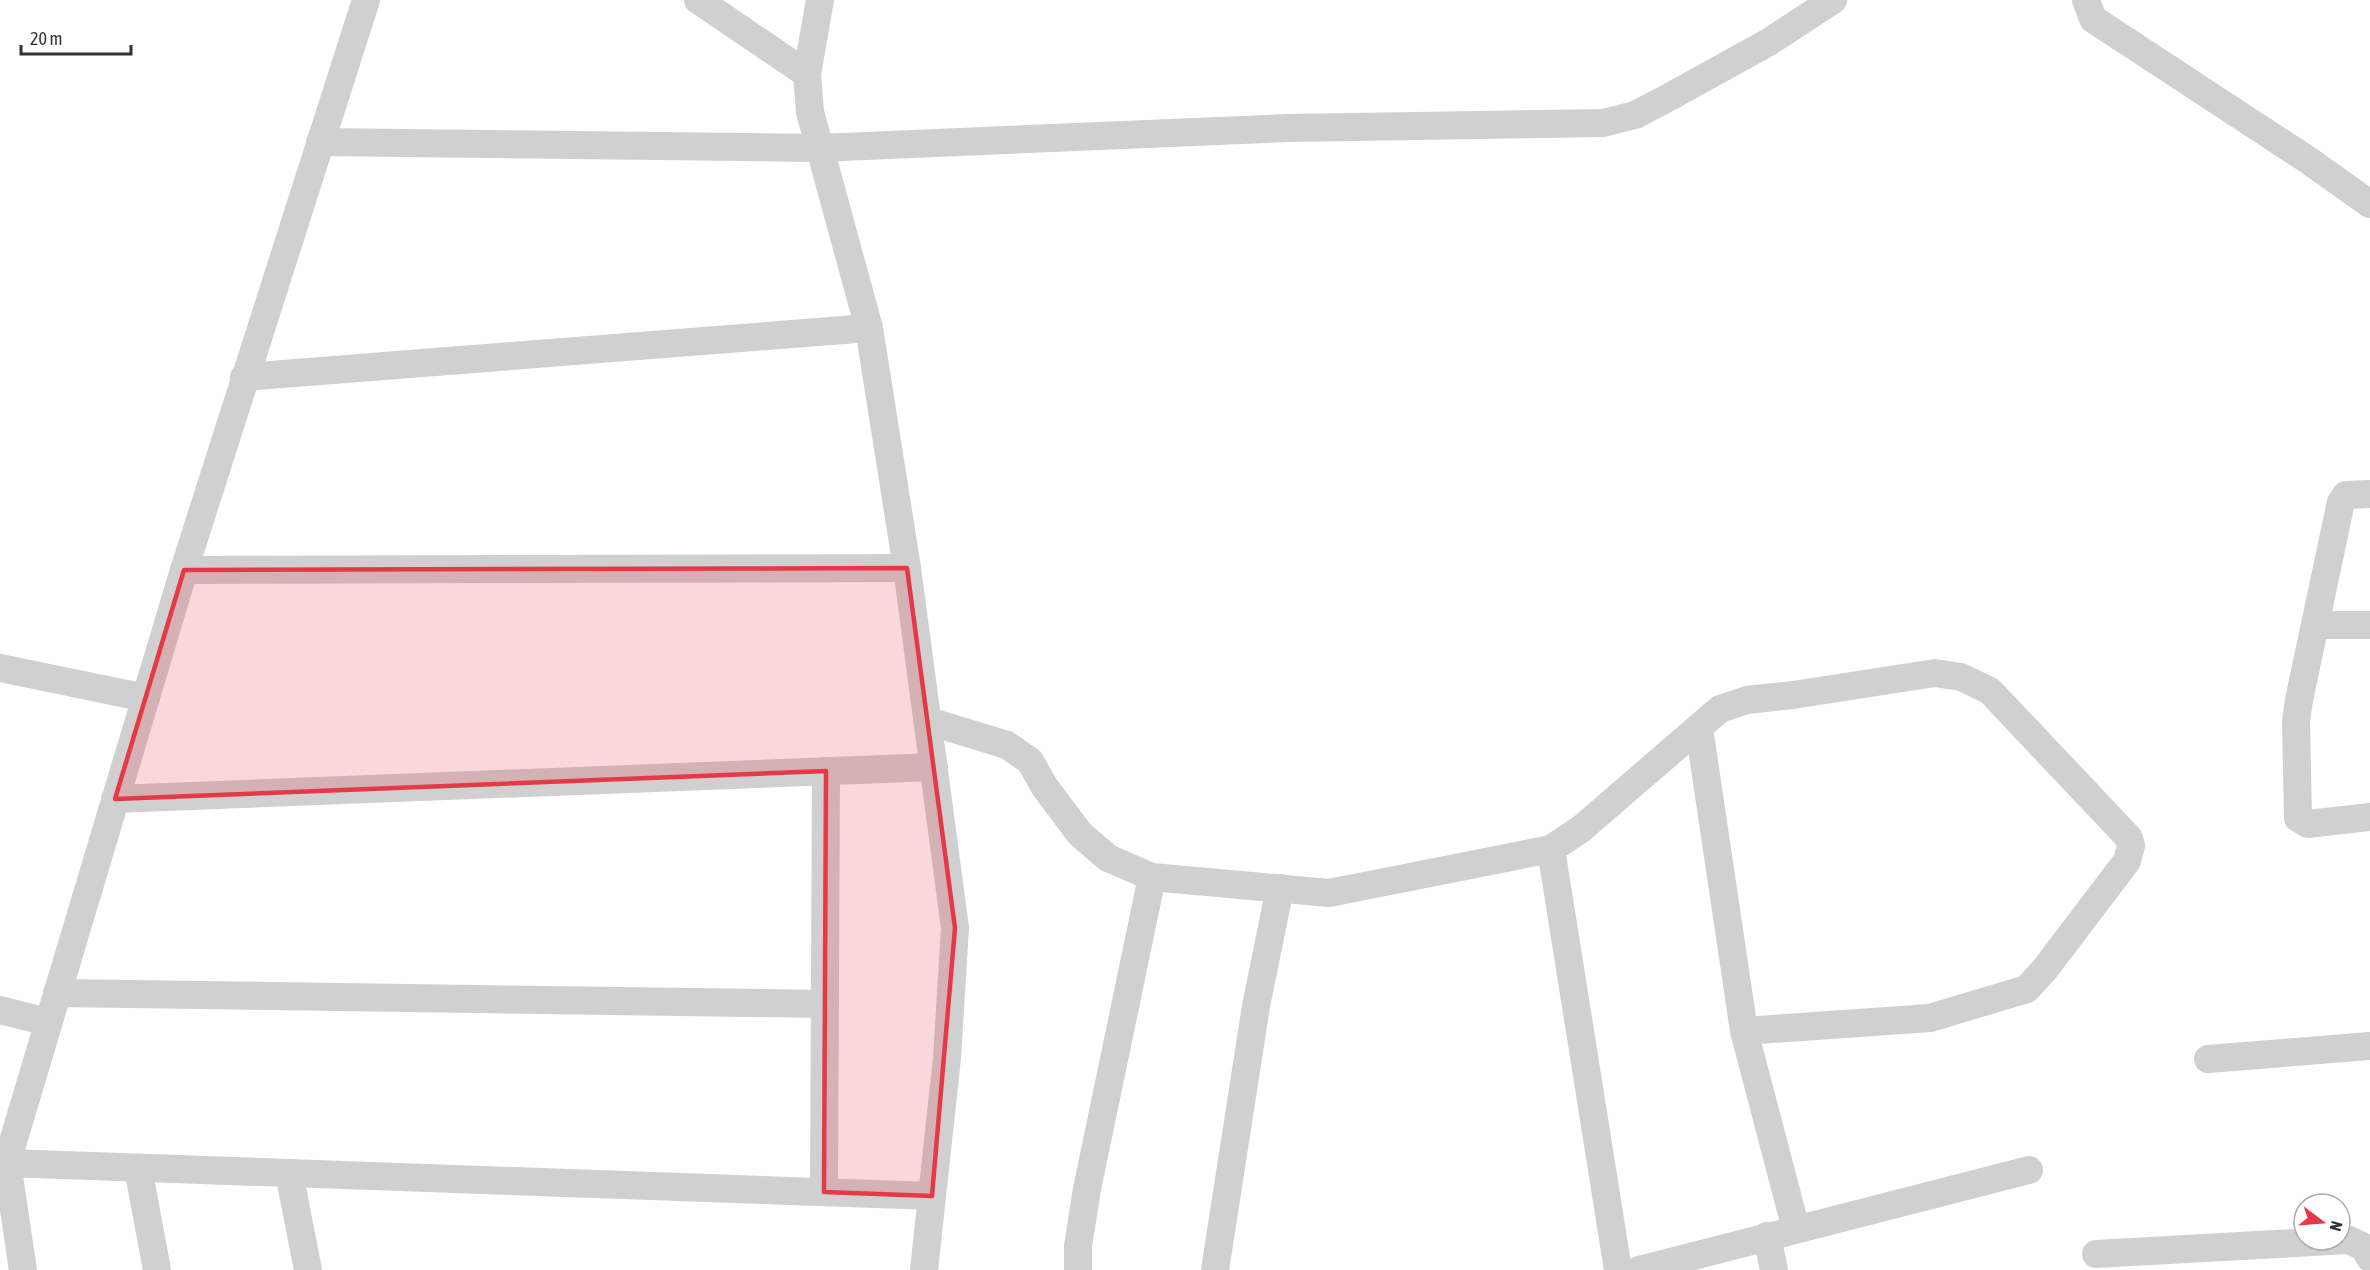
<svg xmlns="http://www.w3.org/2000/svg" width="2370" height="1270" viewBox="0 0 2370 1270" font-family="'Asap Condensed',sans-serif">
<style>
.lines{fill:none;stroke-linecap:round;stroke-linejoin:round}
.minor{stroke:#d0d0d0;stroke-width:28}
.marked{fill:#e63946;fill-opacity:0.2;stroke:#e63946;stroke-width:4.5;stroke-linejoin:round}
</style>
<rect width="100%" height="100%" fill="#fff"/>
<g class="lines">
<g class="minor">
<path d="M698,0L807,74"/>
<path d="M820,0L807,74L810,112L869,328L907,568L955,928L947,1058L924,1270"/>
<path d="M2086,0L2093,19L2308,160L2370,204"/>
<path d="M320,142L819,148L1287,128L1603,123L1635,115L1664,100L1769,42L1833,0"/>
<path d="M244,377L869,328"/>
<path d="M2370,494L2346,495L2341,502L2299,700L2296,721L2298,818L2308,824L2370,817"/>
<path d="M184,570L907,568"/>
<path d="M2315,625H2370"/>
<path d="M0,668L146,698"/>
<path d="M928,721L1007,745L1030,761L1044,786L1080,834L1108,858L1152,877L1329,893L1551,849L1581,829L1720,709L1747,700L1793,695L1935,673L1961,677L1990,691L2129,838L2131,846L2127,861L2045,969L2027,989L1930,1018L1744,1031"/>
<path d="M1699,728L1744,1031L1796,1229"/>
<path d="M115,799L934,767"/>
<path d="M1551,849L1618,1270"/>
<path d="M57,993L825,1004"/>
<path d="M0,1010L48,1022"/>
<path d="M2208,1059L2370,1046"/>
<path d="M138,1168L157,1270"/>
<path d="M289,1173L308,1270"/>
<path d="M0,1185L184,570L366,0"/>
<path d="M824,1192L826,771"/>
<path d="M1767,1236L1774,1270"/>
<path d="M2096,1254L2349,1240L2364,1247L2370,1258"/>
<path d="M23,1270L7,1163L932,1196"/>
<path d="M1078,1270V1246L1087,1189L1152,877"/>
<path d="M1215,1270L1256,1006L1280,888"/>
<path d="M1639,1270L2029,1170"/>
</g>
</g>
<path class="marked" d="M907,568L955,928L932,1196L824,1192L826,771L115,799L184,570Z"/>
<g transform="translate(2322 1222) rotate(106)"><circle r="28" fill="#ffffff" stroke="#adadad" stroke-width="1.5"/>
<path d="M0-4.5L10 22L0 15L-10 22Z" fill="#e63946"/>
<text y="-9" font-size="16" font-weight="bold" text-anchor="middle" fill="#333333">N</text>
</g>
<path d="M21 45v9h110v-9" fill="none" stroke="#333333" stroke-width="3"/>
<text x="30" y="45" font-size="18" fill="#333333" stroke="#ffffff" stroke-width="4.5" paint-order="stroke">20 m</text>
</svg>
